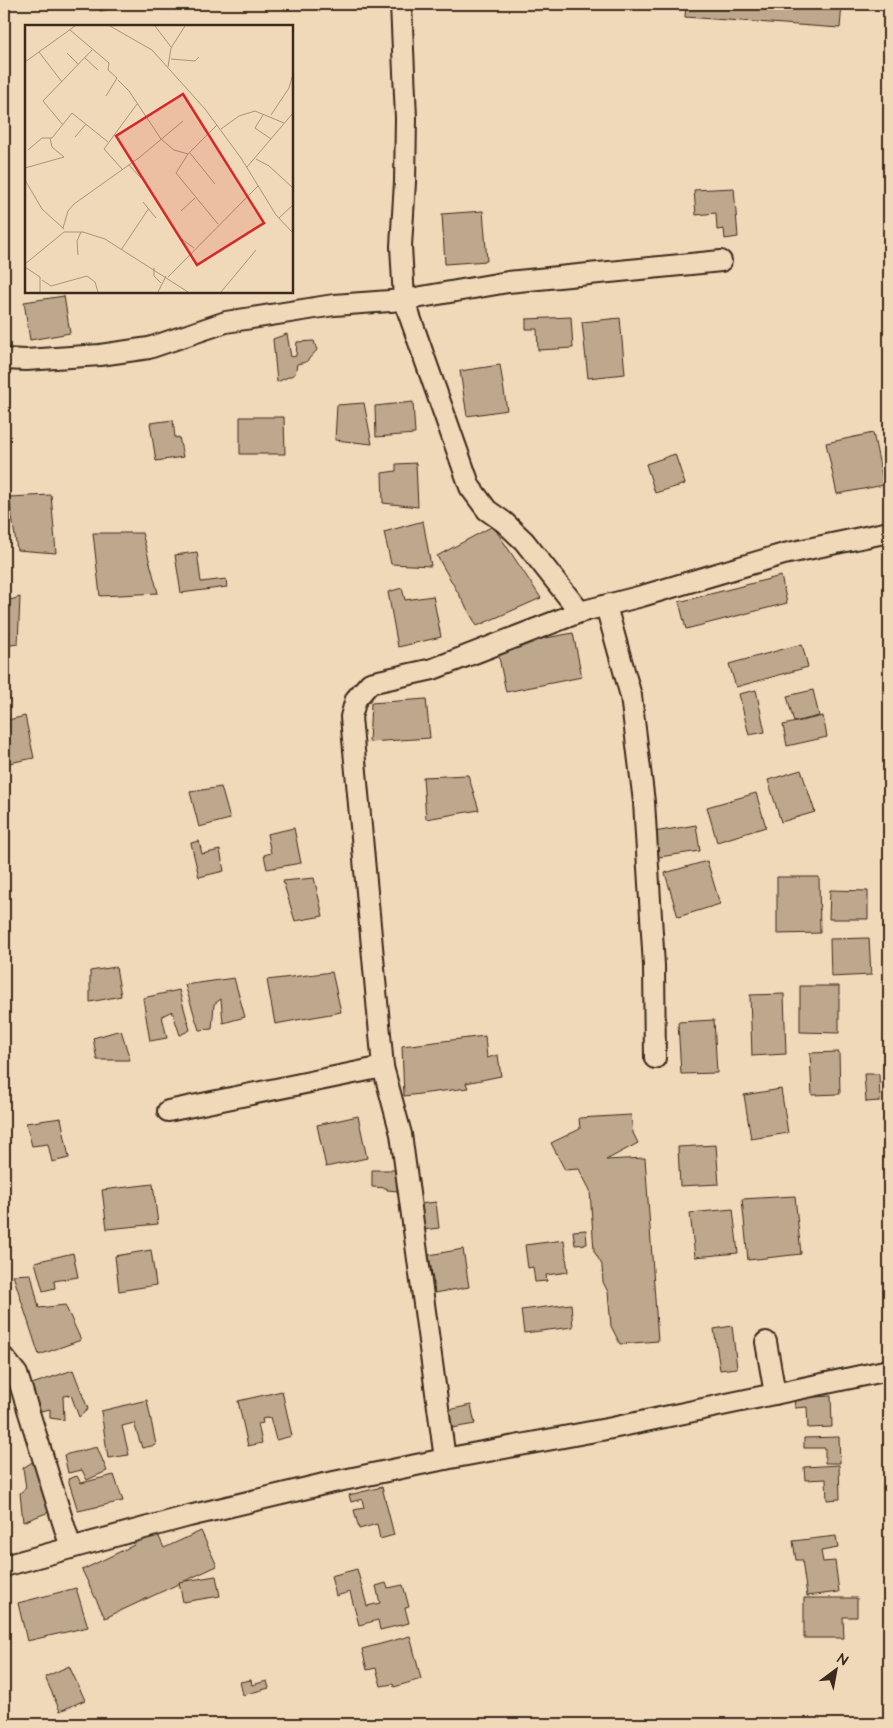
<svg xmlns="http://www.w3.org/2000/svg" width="893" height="1728" viewBox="0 0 893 1728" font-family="'Architects Daughter',sans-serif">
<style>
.building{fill:#bea88d;stroke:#3b2a1e}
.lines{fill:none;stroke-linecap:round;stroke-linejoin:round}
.street-casing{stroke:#3b2a1e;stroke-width:24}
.street{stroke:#f0d9b8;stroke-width:20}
.inset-road{fill:none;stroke:#a8937a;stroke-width:1}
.view{fill:#d62828;fill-opacity:0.15;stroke:#d62828;stroke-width:2.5}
.inset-edge{fill:none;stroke:#3b2a1e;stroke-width:2.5}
</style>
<rect width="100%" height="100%" fill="#f0d9b8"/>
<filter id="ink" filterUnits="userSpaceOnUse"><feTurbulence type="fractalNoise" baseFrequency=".02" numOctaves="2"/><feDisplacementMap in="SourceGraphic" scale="10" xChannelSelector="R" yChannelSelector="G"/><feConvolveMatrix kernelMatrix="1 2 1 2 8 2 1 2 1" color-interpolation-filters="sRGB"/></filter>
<g filter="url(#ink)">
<g class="building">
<path d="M100,4H133L100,11Z"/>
<path d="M686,4H842L840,28L685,17Z"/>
<path d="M734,188L738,237L725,239L724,229L717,230L716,213L696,215L694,190Z"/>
<path d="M483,211L487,261L445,264L442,214Z"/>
<path d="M4,271L8,300L4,301Z"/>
<path d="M64,296L70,333L30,340L24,302Z"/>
<path d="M571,317L573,348L538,350L537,329H526V319Z"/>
<path d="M620,318L625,374L588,378L582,322Z"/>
<path d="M287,334L291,357L296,356L297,342L314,341L317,350L306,362L297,364L295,374L277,382L273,339Z"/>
<path d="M500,365L507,410L467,416L460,371Z"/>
<path d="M413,402L415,434L376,437L375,406Z"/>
<path d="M364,403L372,444L335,440L337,405Z"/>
<path d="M240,417H284L285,454H240Z"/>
<path d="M173,420L175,438L179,437L183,457L156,461L150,423Z"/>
<path d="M873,433L884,485L837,494L826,443Z"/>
<path d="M675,454L685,484L655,493L646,464Z"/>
<path d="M416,463L418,507L383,503L382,473L396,471V464Z"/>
<path d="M51,495L56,553L17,550L9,497Z"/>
<path d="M423,521L431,566L391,564L384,532Z"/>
<path d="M493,526L541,598L477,626L437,556Z"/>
<path d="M93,533H142L158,593L100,596Z"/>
<path d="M197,552L201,582L226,579L227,587L181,593L175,555Z"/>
<path d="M781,576L787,603L686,629L679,602Z"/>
<path d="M402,588L405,600L433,596L441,637L398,647L388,592Z"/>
<path d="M20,597L18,644L4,646V602Z"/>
<path d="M573,633L582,677L506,692L497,647Z"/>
<path d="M802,644L808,667L736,687L729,664Z"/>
<path d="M756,690L765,732L749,735L739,694Z"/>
<path d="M813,690L819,716L794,722L787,696Z"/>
<path d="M426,699L430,738L369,742L371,703Z"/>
<path d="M25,716L34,758L4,764V721Z"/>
<path d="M823,716L827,737L787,746L783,725Z"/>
<path d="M801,770L815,812L781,822L768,780Z"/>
<path d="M468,775L479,810L426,819L423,777Z"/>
<path d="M221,787L230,819L199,827L190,792Z"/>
<path d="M756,793L766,827L717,842L707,807Z"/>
<path d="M696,825L700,851L652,858L648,833Z"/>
<path d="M294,828L301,863L267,869L264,855L271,853L267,834Z"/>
<path d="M199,841L202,854L220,850L224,871L199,877L191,843Z"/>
<path d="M707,861L720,904L678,917L665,873Z"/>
<path d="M777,877H819L820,933L777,934Z"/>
<path d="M314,878L323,916L295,921L283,881Z"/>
<path d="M830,890L868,891V919H829Z"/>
<path d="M869,938L871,975L831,977L830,939Z"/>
<path d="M116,967L121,996L90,1002V971Z"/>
<path d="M332,972L341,1012L275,1024L267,980Z"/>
<path d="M234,978L245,1017L223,1023L221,999L214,1004L212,1029L199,1030L185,985Z"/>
<path d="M800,986H839V1033L800,1032Z"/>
<path d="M179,990L190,1030L180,1035L172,1011L162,1016L167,1038L150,1041L143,998Z"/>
<path d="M784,994L786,1054L752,1056L750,995Z"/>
<path d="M714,1020L717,1073L681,1074L678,1022Z"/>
<path d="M121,1030L130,1060H97L93,1038Z"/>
<path d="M485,1036L487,1058L498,1055L501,1076L466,1083L468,1088L404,1096L402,1046Z"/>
<path d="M839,1052L840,1094L812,1095L810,1053Z"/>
<path d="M864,1074H879L880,1101L866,1102Z"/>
<path d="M781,1089L788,1133L751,1139L744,1095Z"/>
<path d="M631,1115L633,1133L638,1143L606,1160L645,1158L658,1341L620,1344L611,1326L608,1292L603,1282L602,1265L594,1251L590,1190L579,1169L565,1170L551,1143L580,1129L579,1118Z"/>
<path d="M358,1116L367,1158L326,1167L317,1125Z"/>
<path d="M61,1118L69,1158L52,1162L48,1144L32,1146L26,1123Z"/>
<path d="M716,1145L719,1184L680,1186L678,1147Z"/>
<path d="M372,1170H398V1191L387,1190V1188L372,1187Z"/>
<path d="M153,1184L158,1224L107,1229L102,1190Z"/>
<path d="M795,1196L801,1254L748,1260L742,1199Z"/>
<path d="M436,1202L439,1228L423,1230L420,1204Z"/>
<path d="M733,1209L738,1253L695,1257L690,1213Z"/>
<path d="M586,1230L587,1244L575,1245L573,1231Z"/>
<path d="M564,1240L568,1272L546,1275L547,1281L535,1282L533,1267L528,1268L525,1245Z"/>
<path d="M463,1249L469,1287L435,1293L429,1255Z"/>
<path d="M151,1250L156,1285L119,1291L115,1256Z"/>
<path d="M73,1253L78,1277L54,1281L55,1288L43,1291L35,1262Z"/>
<path d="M31,1274L39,1308L65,1305L81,1340L39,1355L13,1275Z"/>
<path d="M571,1304L573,1327L524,1333L521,1310Z"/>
<path d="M732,1326L737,1368L720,1370L714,1329Z"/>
<path d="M73,1370L88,1409L79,1417L71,1395L63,1396L64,1420L50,1418V1409L36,1412L29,1385Z"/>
<path d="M282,1391L292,1436L276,1440L270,1417L262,1419L263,1423L258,1424L262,1443L248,1446L238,1401Z"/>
<path d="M831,1396L832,1427L808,1428L807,1407L795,1408L794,1398Z"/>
<path d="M147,1400L156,1445L142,1448L134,1423L122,1426L129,1455L108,1458L101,1411Z"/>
<path d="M471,1405L475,1424L452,1428L448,1410Z"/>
<path d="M839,1437L840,1463H825V1448H804V1438Z"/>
<path d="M97,1447L107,1471L87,1480L82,1470L68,1473L64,1455Z"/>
<path d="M34,1461L49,1512L23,1522L20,1493L26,1488L23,1468Z"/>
<path d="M839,1465L840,1499L827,1500L826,1479L805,1480L804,1467Z"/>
<path d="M114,1475L123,1501L78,1511L68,1479L77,1476L81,1483Z"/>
<path d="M382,1487L394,1535L380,1539L377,1524L359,1529L354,1510L364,1508L362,1499L351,1502L349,1495Z"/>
<path d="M155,1528L164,1548L201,1531L217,1566L105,1618L82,1570L134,1545L132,1539Z"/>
<path d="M836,1536L838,1548L821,1551L823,1562L835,1561L839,1592L807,1596L802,1560H796L793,1541Z"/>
<path d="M357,1569L367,1606L380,1603L376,1586L386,1583L388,1588L403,1585L409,1607L405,1608L409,1623L380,1630L378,1620L359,1625L350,1592L336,1596L331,1576Z"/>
<path d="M216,1576L220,1596L183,1602L179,1582Z"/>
<path d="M76,1588L88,1627L27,1641L18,1603Z"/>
<path d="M804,1598H857V1617H843L844,1638H804Z"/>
<path d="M410,1636L421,1679L394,1687L393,1684L381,1686L376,1668L367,1670L362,1649Z"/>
<path d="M69,1666L85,1700L60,1711L45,1677Z"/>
<path d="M251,1680L252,1685L267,1681L269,1688L243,1695L240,1682Z"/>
</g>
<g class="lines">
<defs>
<g id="street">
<path d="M401,4L406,118L405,182L401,246L404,300L470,487L487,510L504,522L524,541L580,612L642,596L784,554L889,532"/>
<path d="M4,359L26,360L100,355L149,348L226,322L334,305L404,300L508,282L721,261"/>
<path d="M606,606L631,696L644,802L654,966L655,1058"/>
<path d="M168,1111L383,1067"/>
<path d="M766,1342L775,1394"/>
<path d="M4,1358L17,1374L71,1548"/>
<path d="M445,1459L401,1134L383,1067L351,717L356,699L370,683L433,669L580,612"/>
<path d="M4,1566L189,1516L324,1484L445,1459L612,1428L889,1370"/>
</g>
</defs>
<use href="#street" class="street-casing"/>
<use href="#street" class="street"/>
</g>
</g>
<g transform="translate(25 25)">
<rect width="268" height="268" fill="#f0d9b8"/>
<path class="inset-road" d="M85,1L127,25L180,84L216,133L251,190L268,208M130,1L146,22M45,5L84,38L83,45L92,53L81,71M14,27L37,57M42,28L53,39M60,33L73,45M146,34L170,36L174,32M0,37L50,1M143,42L146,23L160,1M93,55L104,66L136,114L149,125L163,129L192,100M238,90L230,103L246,114M246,90L264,63L267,52M38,100L18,76L67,25M196,104L214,91L230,86L259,98M50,112L61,99M25,113L27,122L39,132M3,125L17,113H27L47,88L83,117M165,128L190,159M163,129L151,148L193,199M231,134L244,141L268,163M104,140L116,153M222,142L268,88M0,143L39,132M97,144L79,124L112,79M0,155L17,184L39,204M118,177L131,193M156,186L170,173M254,193L268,180M38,203L43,186L49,179L115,132L158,96M154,212L169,223M96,225L124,183M53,230L52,216L56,207M0,239L39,207H58L80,214L163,267M0,242L15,252V267M129,243V251L136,258M143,252L233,161M17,255L26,261L62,251L70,257L73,267M133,267L141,251M196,267L231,225"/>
<path class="view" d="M158,69L239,198L172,240L91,111Z"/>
<rect width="268" height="268" class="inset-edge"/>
</g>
<rect width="893" height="1728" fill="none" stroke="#f0d9b8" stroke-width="20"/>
<rect x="10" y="10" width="873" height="1708" fill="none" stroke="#3b2a1e" stroke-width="2" filter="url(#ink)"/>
<g transform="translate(836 1670) rotate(32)" stroke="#f0d9b8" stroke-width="4" paint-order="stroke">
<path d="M0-4L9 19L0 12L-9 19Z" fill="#3b2a1e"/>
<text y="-8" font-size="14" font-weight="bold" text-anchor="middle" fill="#3b2a1e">N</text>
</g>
</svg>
